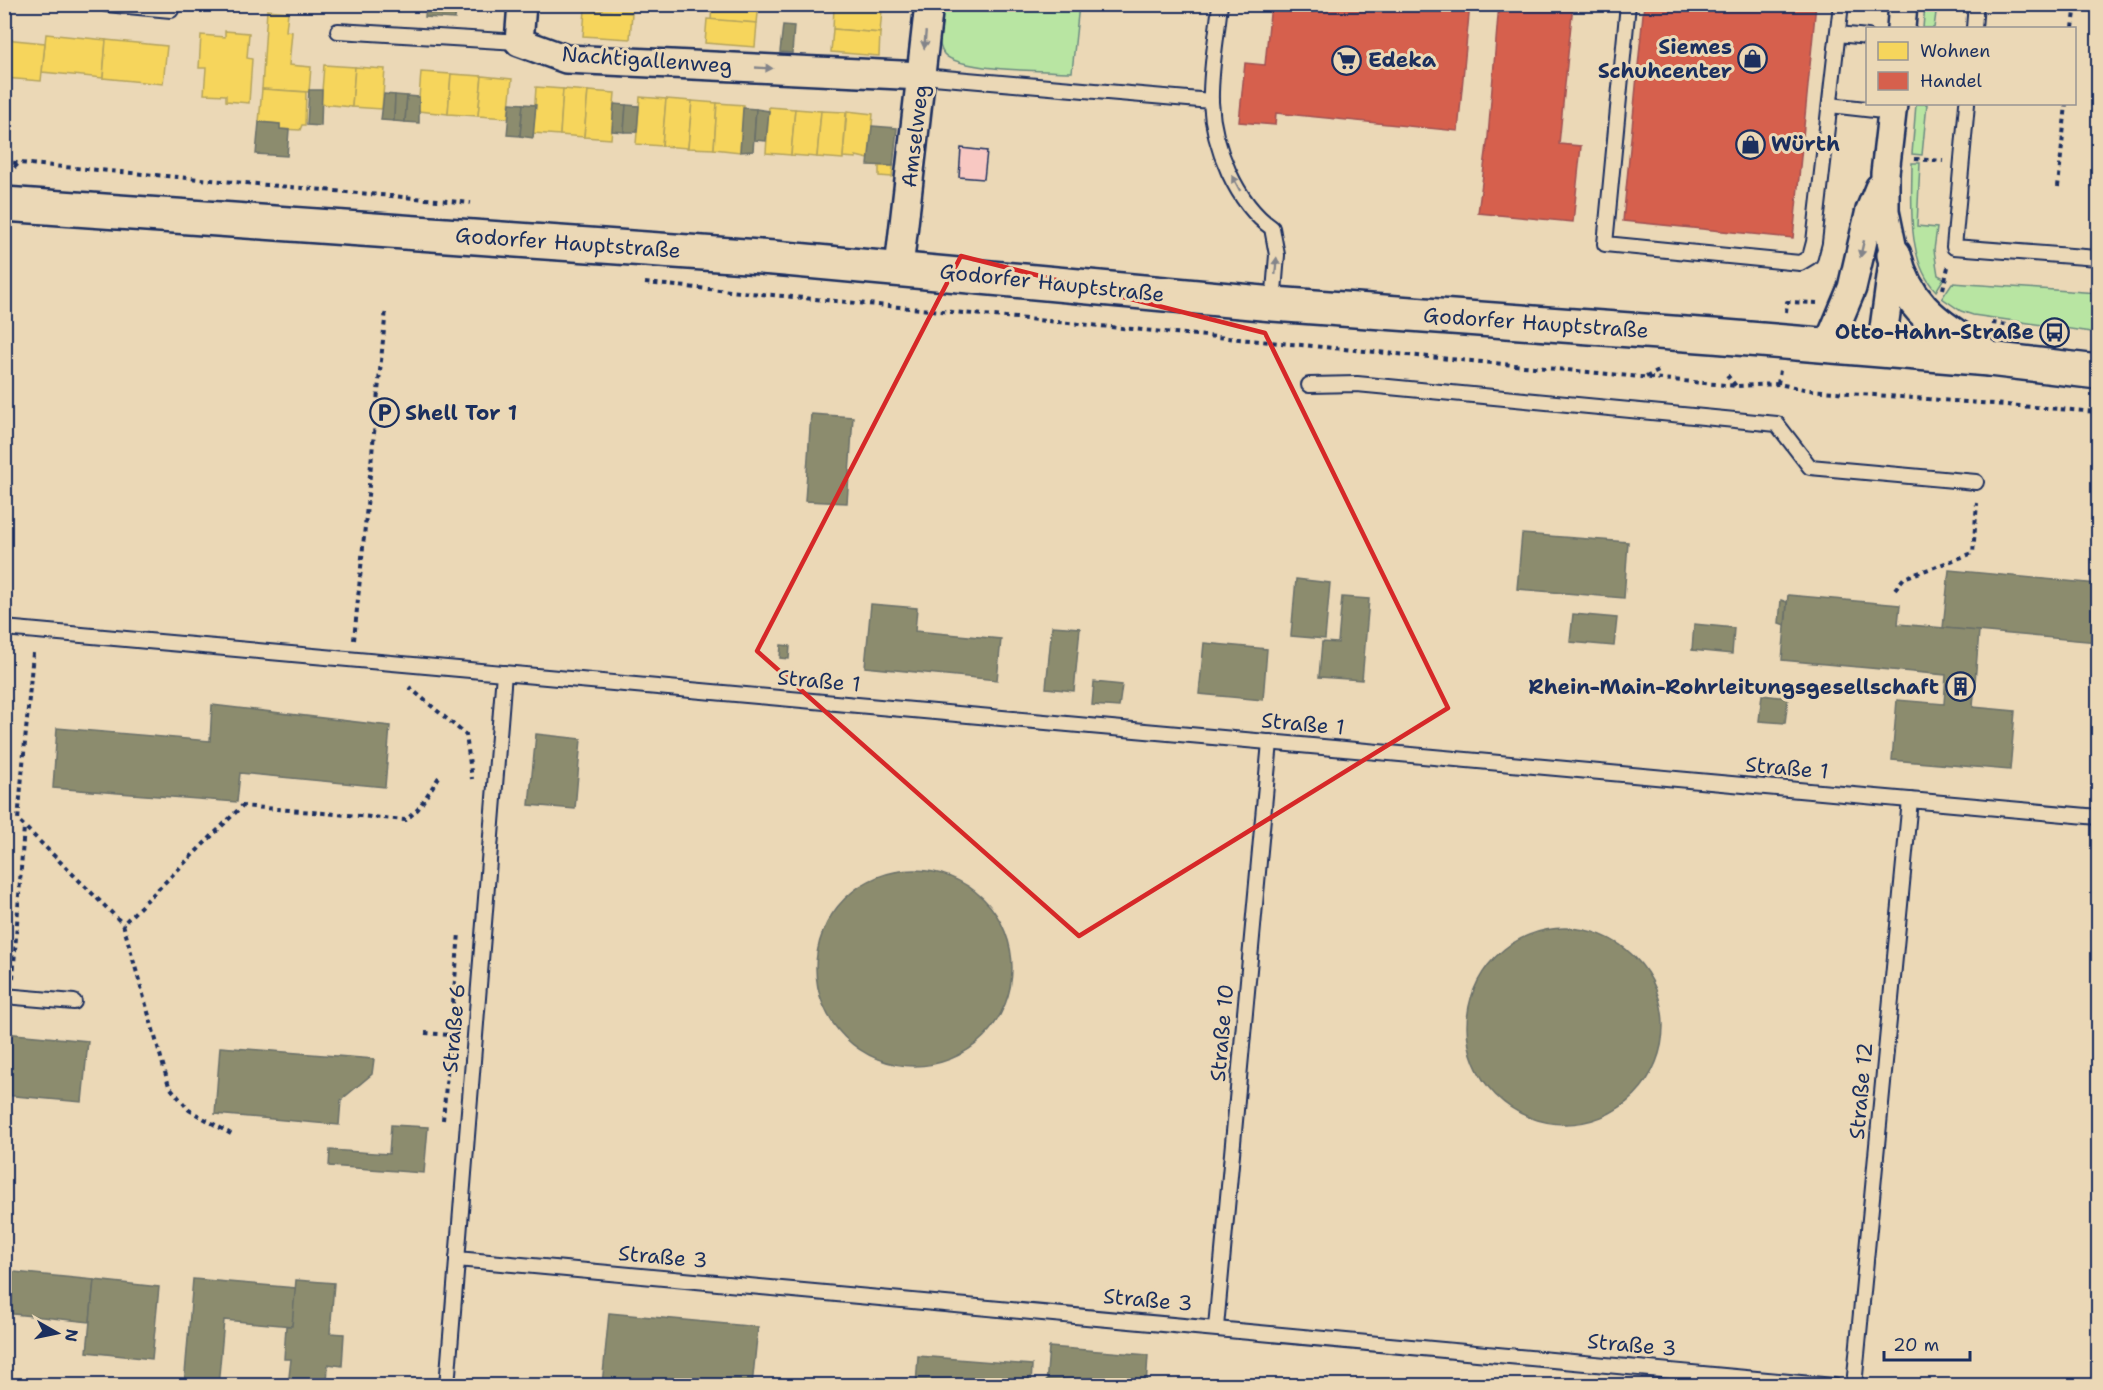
<svg xmlns="http://www.w3.org/2000/svg" width="2103" height="1390" viewBox="0 0 2103 1390" font-family="'Shantell Sans',sans-serif">
<style>
.green{fill:#b8e5a2;stroke:#6a8a80;stroke-width:1.5}
.homes{fill:#f6d55c;stroke:#b4a35d;stroke-width:1.5}
.shops{fill:#d6604d;stroke:#9e5152;stroke-width:1.5}
.industry{fill:#8c8c6e;stroke:#6a7069;stroke-width:1.5}
.building{fill:#f8c8c2;stroke:#1b2f5e;stroke-width:1.5}
.lines{fill:none;stroke-linecap:round;stroke-linejoin:round}
.service-casing{stroke:#1b2f5e;stroke-width:18}
.minor-casing{stroke:#1b2f5e;stroke-width:32}
.secondary-casing{stroke:#1b2f5e;stroke-width:38}
.path{stroke:#1b2f5e;stroke-width:4;stroke-dasharray:4.5 4.5;stroke-linecap:butt}
.service{stroke:#ebd8b6;stroke-width:14}
.minor{stroke:#ebd8b6;stroke-width:27}
.secondary{stroke:#ebd8b6;stroke-width:33}
.oneway{fill:#83848a}
.marked{fill:none;stroke:#d62828;stroke-width:4.5;stroke-linejoin:round}
.labels{text-anchor:middle;dominant-baseline:central;stroke-width:6;stroke-linejoin:round;paint-order:stroke}
.poi-label{font-size:21px;font-weight:bold;fill:#1b2f5e;stroke:#ebd8b6;text-anchor:end}
.street-label{font-size:21px;fill:#1b2f5e;stroke:#ebd8b6}
</style>
<rect width="100%" height="100%" fill="#ebd8b6"/>
<filter id="ink" filterUnits="userSpaceOnUse"><feTurbulence type="fractalNoise" baseFrequency=".0167" numOctaves="2"/><feDisplacementMap in="SourceGraphic" scale="12" xChannelSelector="R" yChannelSelector="G"/><feConvolveMatrix kernelMatrix="1 2 1 2 8 2 1 2 1" color-interpolation-filters="sRGB"/></filter>
<g filter="url(#ink)">
<g class="green">
<path d="M943,5H1079L1072,72C1047,71 958,71 944,54C935,42 941,19 943,5Z"/>
<path d="M1925,5H1937L1934,28H1923Z"/>
<path d="M1916,104H1927L1922,155L1912,154Z"/>
<path d="M1912,163H1920L1917,226L1937,228L1934,250L1938,275L1944,278L1936,291C1906,260 1912,202 1912,163Z"/>
<path d="M1952,283L2098,293V333L1973,315L1961,311L1942,298Z"/>
</g>
<g class="homes">
<path d="M443,4H481L480,8Z"/>
<path d="M585,4H632V13L585,10Z"/>
<path d="M712,4H759L757,23L711,20Z"/>
<path d="M834,4H882V9Z"/>
<path d="M834,6L882,9L880,33L833,29Z"/>
<path d="M267,10L288,12L286,31L292,32L289,65L311,67L309,92L262,89Z"/>
<path d="M585,10L632,13L630,39L583,36Z"/>
<path d="M707,19L757,23L755,47L705,43Z"/>
<path d="M833,29L880,33L879,56L831,52Z"/>
<path d="M225,31L249,33L247,58L252,59L249,103L226,101V95L204,94L206,68H199L201,35L225,37Z"/>
<path d="M46,34L106,40L103,78L42,72Z"/>
<path d="M4,39L45,43L41,81L4,78Z"/>
<path d="M106,40L167,46L163,84L103,78Z"/>
<path d="M324,65L355,67L352,107L321,104Z"/>
<path d="M355,67L385,69L382,109L352,107Z"/>
<path d="M421,72L451,74L448,114L418,111Z"/>
<path d="M451,74L482,76L478,116L448,114Z"/>
<path d="M482,76L512,79L508,118L478,116Z"/>
<path d="M536,87L563,89L560,135L533,133Z"/>
<path d="M262,89L306,92L305,125H302L300,130L280,129V124L259,122Z"/>
<path d="M563,89L588,91L584,137L560,135Z"/>
<path d="M588,91L615,93L611,139L584,137Z"/>
<path d="M640,97L666,99L662,146L636,144Z"/>
<path d="M666,99L692,101L688,148L662,146Z"/>
<path d="M692,101L717,103L714,149L688,148Z"/>
<path d="M717,103L744,105L740,152L714,149Z"/>
<path d="M769,107L795,109L791,155L766,153Z"/>
<path d="M795,109L821,111L817,157L791,155Z"/>
<path d="M821,111L846,112L843,159L817,157Z"/>
<path d="M847,111L873,114L869,159L856,156V158L843,157Z"/>
<path d="M879,166H893L892,177L879,176Z"/>
</g>
<g class="shops">
<path d="M1271,4H1470L1458,131L1276,113L1275,125L1239,122L1245,63L1265,65Z"/>
<path d="M1499,4H1573L1559,144L1581,146L1573,222L1478,213L1488,137Z"/>
<path d="M1644,4H1816L1793,238L1623,221Z"/>
</g>
<g class="industry">
<path d="M426,4L456,6L455,19L425,17Z"/>
<path d="M783,25L794,26L792,53L780,52Z"/>
<path d="M309,90H322L321,126L307,125Z"/>
<path d="M384,94L395,95L394,121L381,120Z"/>
<path d="M395,95L407,96L405,122L394,121Z"/>
<path d="M407,96L419,97V123L405,122Z"/>
<path d="M510,103L523,104L520,136L507,135Z"/>
<path d="M523,104L536,105L533,138L520,136Z"/>
<path d="M614,104L626,105L624,132L612,131Z"/>
<path d="M626,105L639,106L637,132H624Z"/>
<path d="M743,108L756,109L753,151L740,152Z"/>
<path d="M756,109L769,111L766,141L754,140Z"/>
<path d="M259,122L280,124V129L289,130L287,156L256,154Z"/>
<path d="M872,126L897,128L893,166L868,165Z"/>
<path d="M811,414L853,417L847,503L805,501Z"/>
<path d="M1522,534L1628,542L1624,598L1517,589Z"/>
<path d="M1949,570L2098,584V642L1943,628Z"/>
<path d="M1296,579L1330,583L1325,639L1291,636Z"/>
<path d="M1788,595L1900,605L1898,624L1979,631L1973,707L2015,711L2010,770L1892,760L1897,700L1944,704L1946,675L1782,660Z"/>
<path d="M1342,597L1369,599L1362,680L1319,677L1322,642L1338,643Z"/>
<path d="M1781,600L1787,602L1785,625L1779,623Z"/>
<path d="M871,604L917,608L915,631L1001,639L997,680L865,667Z"/>
<path d="M1573,614L1617,618L1614,646L1570,642Z"/>
<path d="M1694,624L1734,628L1732,654L1692,650Z"/>
<path d="M1052,626L1080,628L1074,691L1046,688Z"/>
<path d="M1204,643L1267,649L1263,700L1199,694Z"/>
<path d="M781,645L790,646L789,659L780,658Z"/>
<path d="M1094,682L1122,685L1119,707L1092,705Z"/>
<path d="M1762,695L1788,698L1785,723L1759,721Z"/>
<path d="M212,705L390,726L385,787L240,773L237,802L53,788L57,728L210,741Z"/>
<path d="M536,734L581,739L575,809L529,805Z"/>
<circle cx="914" cy="968" r="98"/>
<circle cx="1565" cy="1026" r="98"/>
<path d="M4,1033L88,1041L82,1102L4,1095Z"/>
<path d="M220,1047L374,1059L372,1074L341,1100L339,1125L215,1114Z"/>
<path d="M391,1125L428,1127L424,1173L329,1166L330,1150L389,1154Z"/>
<path d="M4,1271L94,1280L90,1322L4,1313Z"/>
<path d="M193,1279L296,1288L292,1326L224,1320L218,1386H184Z"/>
<path d="M94,1280L159,1287L152,1359L87,1352Z"/>
<path d="M296,1280L334,1283L330,1333L344,1334L342,1366L328,1364L327,1386H288L291,1359H284L286,1326H292Z"/>
<path d="M609,1313L758,1327L752,1386L602,1385Z"/>
<path d="M1049,1347L1148,1355L1146,1386H1046Z"/>
<path d="M918,1356L1032,1365L1031,1386H916Z"/>
</g>
<path class="building" d="M961,148L987,151L984,179L959,177Z"/>
<g class="lines">
<defs>
<g id="service">
<path d="M106,4L171,10"/>
<path d="M1220,4C1217,36 1210,70 1211,102C1213,146 1236,203 1272,228L1277,255L1273,304"/>
<path d="M1628,4L1605,244L1800,263L1810,257L1814,242L1841,4"/>
<path d="M1974,28L1976,4"/>
<path d="M338,31L519,42"/>
<path d="M1838,34L1868,37"/>
<path d="M922,76L1211,101"/>
<path d="M1967,104L1954,247L2098,258"/>
<path d="M1830,105L1892,112"/>
<path d="M1309,385L1357,384L1777,424L1810,467L1976,482"/>
<path d="M4,628L2098,817"/>
<path d="M4,996L74,1002"/>
<path d="M457,1259L1834,1386"/>
<path d="M1216,1327L1270,742"/>
<path d="M447,1386L504,673"/>
<path d="M1854,1386L1910,800"/>
</g>
<g id="minor">
<path d="M522,4L519,42L566,59L922,76"/>
<path d="M1901,28L1903,4"/>
<path d="M899,268L929,4"/>
<path d="M1828,345L1852,288L1870,210L1879,188"/>
<path d="M1881,350L1894,255L1885,211V173L1893,104"/>
</g>
<g id="secondary">
<path d="M4,204L774,258L1273,304L1713,336L1989,359L2098,372"/>
<path d="M1894,255C1908,313 1944,327 1989,359"/>
</g>
</defs>
<use href="#service" class="service-casing"/>
<use href="#minor" class="minor-casing"/>
<use href="#secondary" class="secondary-casing"/>
<g class="path">
<path d="M2073,28L2076,4"/>
<path d="M1915,159L1943,161"/>
<path d="M4,162L18,163"/>
<path d="M8,174L19,163L471,203"/>
<path d="M2058,187L2066,104"/>
<path d="M645,283L1736,386L1778,384L1809,390L2098,412"/>
<path d="M1943,289L1948,267"/>
<path d="M1786,312L1787,302L1817,303"/>
<path d="M1992,323L2030,328"/>
<path d="M1727,375L1736,386"/>
<path d="M1646,377L1661,370"/>
<path d="M1778,384L1780,370"/>
<path d="M1895,589L1904,578L1973,553L1977,503"/>
<path d="M354,640L386,309"/>
<path d="M33,653L18,820L123,924"/>
<path d="M409,687L466,735L472,779"/>
<path d="M13,978L24,827"/>
<path d="M425,1033L450,1035"/>
<path d="M443,1120L459,933"/>
<path d="M231,1134L189,1110L169,1086L123,924L242,806L406,820L418,809L439,777"/>
</g>
<use href="#service" class="service"/>
<use href="#minor" class="minor"/>
<use href="#secondary" class="secondary"/>
</g>
<defs><path id="oneway-solid" d="M-6-.8H1V-3.2L6.5 0L1 3.2V.8H-6Z" transform="scale(1.5)"/></defs>
<g class="oneway">
<use href="#oneway-solid" transform="translate(925 40) rotate(95)"/>
<use href="#oneway-solid" transform="translate(764 68) rotate(3)"/>
<use href="#oneway-solid" transform="translate(1236 183) rotate(-118)"/>
<use href="#oneway-solid" transform="translate(1862 249) rotate(103)"/>
<use href="#oneway-solid" transform="translate(1276 266) rotate(-85)"/>
</g>
</g>
<path class="marked" d="M961,256L1265,333L1448,708L1079,936L757,651Z"/>
<defs>
<symbol id="shop-ring" viewBox="-11 -11 22 22"><circle r="9.5" fill="#ebd8b6" stroke="#1b2f5e" stroke-width="1.5"/><path d="M-5-2.5h2.3a2.7 3.5 0 0 1 5.4 0H5L5.5 6h-11ZM-1.5-2.5h3a1.5 2.3 0 0 0-3 0Z" fill="#1b2f5e"/></symbol>
<symbol id="supermarket-ring" viewBox="-11 -11 22 22"><circle r="9.5" fill="#ebd8b6" stroke="#1b2f5e" stroke-width="1.5"/><path d="M-6-5.5h2.5l.6 2H6L4.5 2H-2.5L-4.4-4H-6ZM-1.5 3.2a1.3 1.3 0 1 0 .1 0ZM3 3.2a1.3 1.3 0 1 0 .1 0Z" fill="#1b2f5e"/></symbol>
<symbol id="bus-ring" viewBox="-11 -11 22 22"><circle r="9.5" fill="#ebd8b6" stroke="#1b2f5e" stroke-width="1.5"/><path d="M-5-6H5V4H4V6H2V4H-2V6H-4V4H-5ZM-3.5-4V0h7V-4ZM-3.5 1.2v1.5H-2V1.2ZM2 1.2v1.5H3.5V1.2Z" fill="#1b2f5e"/></symbol>
<symbol id="parking-ring" viewBox="-11 -11 22 22"><circle r="9.5" fill="#ebd8b6" stroke="#1b2f5e" stroke-width="1.5"/><path d="M-3.5-5.5H1a3.5 3.5 0 0 1 0 7H-1V5.5H-3.5ZM-1-3.4V-.6H.8a1.4 1.4 0 0 0 0-2.8Z" fill="#1b2f5e"/></symbol>
<symbol id="building-ring" viewBox="-11 -11 22 22"><circle r="9.5" fill="#ebd8b6" stroke="#1b2f5e" stroke-width="1.5"/><path d="M-4-6H4V6H1V3H-1V6H-4ZM-2.5-4.3h1.7v1.8h-1.7ZM.8-4.3h1.7v1.8H.8ZM-2.5-1h1.7V.8h-1.7ZM.8-1h1.7V.8H.8Z" fill="#1b2f5e"/></symbol>
</defs>
<g fill-rule="evenodd">
<use href="#shop-ring" x="1736" y="42" width="33" height="33"/>
<use href="#supermarket-ring" x="1330" y="44" width="33" height="33"/>
<use href="#shop-ring" x="1734" y="128" width="33" height="33"/>
<use href="#bus-ring" x="2038" y="316" width="33" height="33"/>
<use href="#parking-ring" x="368" y="396" width="33" height="33"/>
<use href="#building-ring" x="1944" y="670" width="33" height="33"/>
</g>
<g class="labels">
<g class="poi-label">
<text x="1732" y="47">Siemes<tspan x="1732" dy="24">Schuhcenter</tspan></text>
<text x="1368" y="60" text-anchor="start">Edeka</text>
<text x="1771" y="144" text-anchor="start">Würth</text>
<text x="2034" y="332">Otto-Hahn-Straße</text>
<text x="405" y="413" text-anchor="start">Shell Tor 1</text>
<text x="1939" y="687">Rhein-Main-Rohrleitungsgesellschaft</text>
</g>
<g class="street-label">
<text transform="translate(647 60) rotate(4)">Nachtigallenweg</text>
<text transform="translate(915 136) rotate(-83)">Amselweg</text>
<text transform="translate(568 243) rotate(4)">Godorfer Hauptstraße</text>
<text transform="translate(1052 283) rotate(6)">Godorfer Hauptstraße</text>
<text transform="translate(1536 323) rotate(4)">Godorfer Hauptstraße</text>
<text transform="translate(819 681) rotate(5)">Straße 1</text>
<text transform="translate(1303 724) rotate(5)">Straße 1</text>
<text transform="translate(1787 768) rotate(5)">Straße 1</text>
<text transform="translate(454 1028) rotate(-85)">Straße 6</text>
<text transform="translate(1222 1033) rotate(-85)">Straße 10</text>
<text transform="translate(1861 1091) rotate(-85)">Straße 12</text>
<text transform="translate(663 1257) rotate(5)">Straße 3</text>
<text transform="translate(1148 1300) rotate(5)">Straße 3</text>
<text transform="translate(1632 1345) rotate(5)">Straße 3</text>
</g>
</g>
<rect width="2103" height="1390" fill="none" stroke="#ebd8b6" stroke-width="24"/>
<rect x="12" y="12" width="2079" height="1366" fill="none" stroke="#1b2f5e" stroke-width="2" filter="url(#ink)"/>
<rect x="1866" y="27" width="210" height="78" fill="#ebd8b6" stroke="#989493" stroke-width="1.5"/>
<rect x="1878" y="42" width="30" height="18" fill="#f6d55c" stroke="#989493" stroke-width="1.5"/>
<text x="1920" y="57" font-size="18" fill="#1b2f5e">Wohnen</text>
<rect x="1878" y="72" width="30" height="18" fill="#d6604d" stroke="#989493" stroke-width="1.5"/>
<text x="1920" y="87" font-size="18" fill="#1b2f5e">Handel</text>
<g transform="translate(57 1333) rotate(99)" stroke="#ebd8b6" stroke-width="4.5" paint-order="stroke">
<path d="M0-4.5L10 22L0 15L-10 22Z" fill="#1b2f5e"/>
<text y="-9" font-size="16" font-weight="bold" text-anchor="middle" fill="#1b2f5e">N</text>
</g>
<path d="M1884 1351v9h86v-9" fill="none" stroke="#1b2f5e" stroke-width="3"/>
<text x="1893" y="1351" font-size="18" fill="#1b2f5e" stroke="#ebd8b6" stroke-width="4.5" paint-order="stroke">20 m</text>
</svg>
